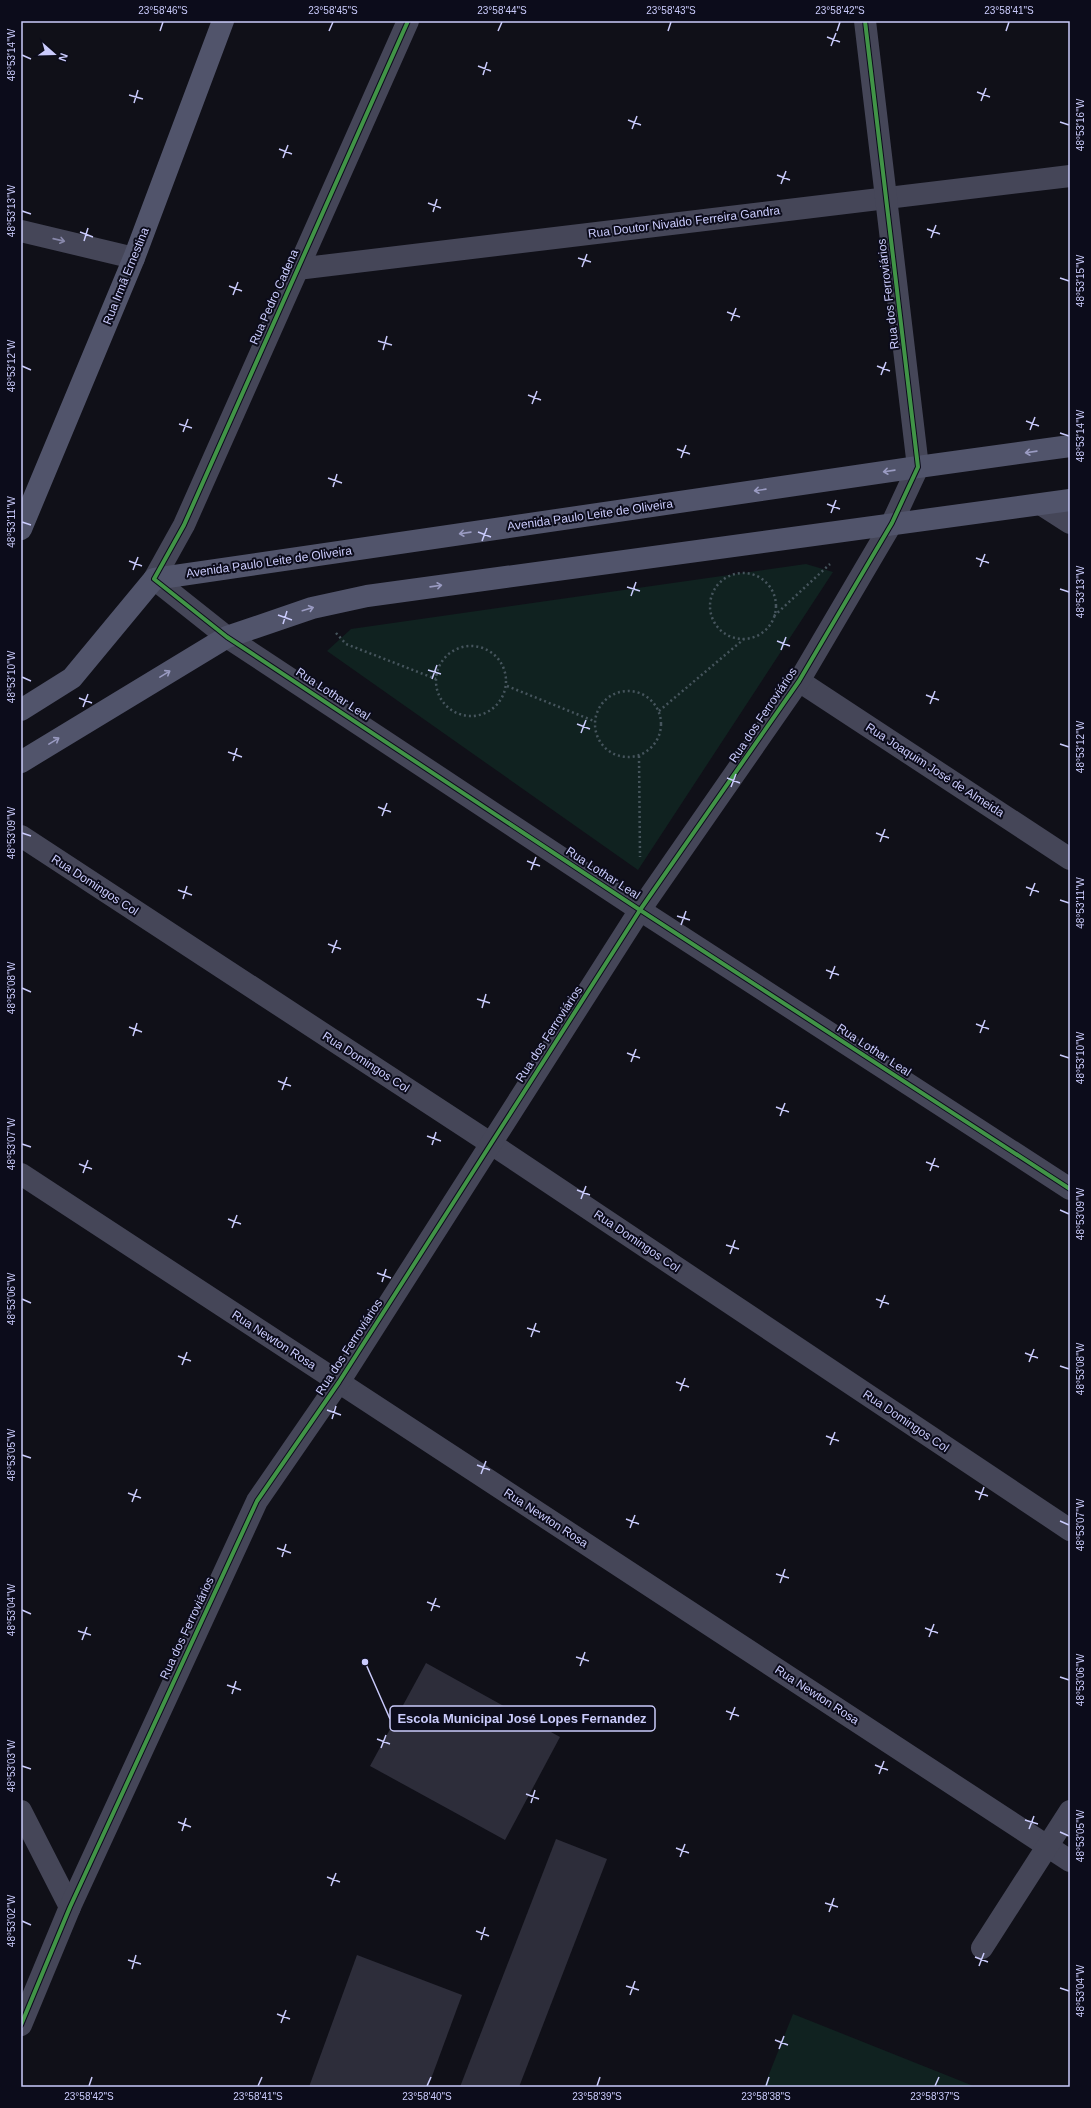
<svg xmlns="http://www.w3.org/2000/svg" width="1091" height="2108" viewBox="0 0 1091 2108" font-family="Arial,sans-serif">
<style>
.green{fill:#102220}
.building{fill:#2d2d3a}
.lines{fill:none;stroke-linecap:round;stroke-linejoin:round}
.path{stroke:#46555d;stroke-width:2.5;stroke-dasharray:2 3;stroke-linecap:butt}
.street{stroke:#454658;stroke-width:22}
.secondary{stroke:#51546b;stroke-width:22}
.cycleway-casing{stroke:#0c0c1b;stroke-width:6}
.cycleway{stroke:#419447;stroke-width:4}
.oneway{stroke:#88a}
.oneway2{stroke:#9a9bc2}
.ticks{fill:none;stroke:#cacbfc;stroke-width:1.5}
.labels{text-anchor:middle;dominant-baseline:central;stroke-width:4;stroke-linejoin:round;paint-order:stroke}
.street-label{font-size:12px;fill:#cacbfc;stroke:#0c0c1b}
.leader{fill:none;stroke:#cacbfc;stroke-width:1.5}
.callout-dot{fill:#cacbfc;stroke:#0c0c1b;stroke-width:1.5}
.callout{fill:#0c0c1b;stroke:#cacbfc;stroke-width:1.5}
.callout-label{font-size:13px;text-anchor:middle;font-weight:bold;fill:#cacbfc}
.neatline{fill:none;stroke:#cacbfc;stroke-width:1.5}
.ticks-label{font-size:10px;text-anchor:middle;fill:#cacbfc}
</style>
<rect width="100%" height="100%" fill="#101018"/>
<g class="green">
<path d="M806,564L833,572L638,870L327,651L351,629Z"/>
<path d="M793,2014L976,2087H764Z"/>
</g>
<g class="building">
<path d="M426,1663L560,1737L505,1840L370,1766Z"/>
<path d="M556,1839L607,1859L519,2087H460Z"/>
<path d="M357,1955L462,1995L428,2087H309Z"/>
</g>
<g class="lines">
<g class="path">
<circle cx="743" cy="606" r="33"/>
<path d="M774,616L830,564"/>
<path d="M336,633L346,644L436,679"/>
<circle cx="471" cy="681" r="35"/>
<path d="M507,686L594,721"/>
<circle cx="628" cy="724" r="33"/>
<path d="M659,711L744,639"/>
<path d="M639,756L640,857"/>
</g>
<g class="street">
<path d="M408,21L184,525L154,579L227,637L640,910L1070,1189"/>
<path d="M21,231L134,258"/>
<path d="M297,269L1070,176"/>
<path d="M1042,505L1070,523"/>
<path d="M799,681L1070,859"/>
<path d="M21,836L490,1143L1070,1530"/>
<path d="M21,1174L1070,1861"/>
<path d="M21,1811L70,1907"/>
<path d="M982,1948L1070,1811"/>
<path d="M21,2025L70,1907L257,1501L339,1382L640,910L799,681L892,523L918,467L865,21"/>
</g>
<g class="secondary">
<path d="M21,529L134,258L223,21"/>
<path d="M21,710L72,678L154,579L918,467L1070,446"/>
<path d="M21,762L227,637L312,608L367,596L1070,500"/>
</g>
<defs>
<g id="cycleway">
<path d="M408,21L184,525L154,579L227,637L640,910L1070,1189"/>
<path d="M21,2025L70,1907L257,1501L339,1382L640,910L799,681L892,523L918,467L865,21"/>
</g>
</defs>
<use href="#cycleway" class="cycleway-casing"/>
<use href="#cycleway" class="cycleway"/>
</g>
<defs><path id="oneway-shaft" d="M-6 0H5M1.5-3L5.5 0L1.5 3" fill="none" stroke-width="1.6" stroke-linecap="round" stroke-linejoin="round"/></defs>
<use class="oneway" href="#oneway-shaft" transform="translate(59 240) rotate(13)"/>
<g class="oneway2">
<use href="#oneway-shaft" transform="translate(1031 452) rotate(172)"/>
<use href="#oneway-shaft" transform="translate(889 471) rotate(172)"/>
<use href="#oneway-shaft" transform="translate(760 490) rotate(172)"/>
<use href="#oneway-shaft" transform="translate(465 533) rotate(172)"/>
<use href="#oneway-shaft" transform="translate(436 586) rotate(-8)"/>
<use href="#oneway-shaft" transform="translate(308 609) rotate(-17)"/>
<use href="#oneway-shaft" transform="translate(165 674) rotate(-31)"/>
<use href="#oneway-shaft" transform="translate(54 741) rotate(-31)"/>
</g>
<path class="ticks" d="M160,31L163,22M329,31L333,22M498,31L502,22M668,31L671,22M837,31L840,22M1006,31L1009,22M827,37L840,42M831,46L836,33M22,55L31,59M478,66L491,71M483,75L487,62M977,92L990,97M129,95L143,99M981,101L986,88M134,103L138,90M628,120L641,125M1060,122L1069,125M632,129L637,116M279,149L292,154M283,158L288,145M777,175L790,180M781,184L786,171M428,203L441,208M22,211L31,214M433,212L437,199M927,229L940,234M80,232L93,237M931,238L936,225M84,241L88,228M578,258L591,262M582,267L587,254M1060,278L1069,281M229,286L242,291M233,295L238,282M727,312L740,317M731,321L736,308M378,341L392,345M383,350L387,336M22,366L31,370M877,366L890,371M881,375L886,362M528,395L541,400M532,404L537,391M1026,421L1039,426M179,424L192,428M1030,430L1035,417M183,432L188,419M1060,433L1069,436M677,449L690,454M681,458L686,445M328,478L342,483M333,487L337,474M827,504L840,509M831,513L836,500M22,522L31,525M478,532L491,537M482,541L487,528M976,558L989,563M129,561L142,566M980,567L985,554M133,570L138,557M627,587L640,591M1060,589L1069,592M631,596L636,582M278,615L292,620M283,624L287,611M777,641L790,646M781,650L786,637M428,670L441,674M22,677L31,681M432,679L437,665M926,695L939,700M79,698L92,703M930,704L935,691M83,707L88,694M577,724L590,729M581,733L586,720M1060,744L1069,747M228,752L242,757M233,761L237,748M727,778L740,783M731,787L736,774M378,807L391,812M382,816L387,803M22,833L31,836M876,833L889,838M880,842L885,829M527,861L540,866M531,870L536,857M1026,887L1039,892M178,890L192,895M1030,896L1035,883M183,899L187,886M1060,900L1069,903M677,916L690,920M681,925L686,911M328,944L341,949M332,953L337,940M826,970L839,975M830,979L835,966M22,988L31,992M477,999L490,1003M482,1008L486,994M976,1024L989,1029M129,1027L142,1032M980,1033L985,1020M133,1036L137,1023M627,1053L640,1058M1060,1055L1069,1058M631,1062L636,1049M278,1081L291,1086M282,1090L287,1077M776,1107L789,1112M780,1116L785,1103M427,1136L441,1141M22,1144L31,1147M432,1145L436,1132M926,1162L939,1167M79,1164L92,1169M930,1171L935,1158M83,1173L88,1160M577,1190L590,1195M581,1199L586,1186M1060,1210L1069,1214M228,1219L241,1224M232,1228L237,1215M726,1245L739,1249M730,1254L735,1240M377,1273L391,1278M382,1282L386,1269M22,1299L31,1303M876,1299L889,1304M880,1308L885,1295M527,1328L540,1332M531,1337L536,1323M1025,1353L1038,1358M178,1356L191,1361M1029,1362L1034,1349M182,1365L187,1352M1060,1366L1069,1369M676,1382L689,1387M680,1391L685,1378M327,1410L341,1415M332,1419L336,1406M826,1436L839,1441M830,1445L835,1432M22,1455L31,1458M477,1465L490,1470M481,1474L486,1461M975,1491L988,1496M128,1493L141,1498M979,1500L984,1487M132,1502L137,1489M626,1519L639,1524M1060,1521L1069,1525M630,1528L635,1515M277,1548L291,1553M282,1557L286,1544M776,1574L789,1578M780,1583L785,1569M427,1602L440,1607M22,1610L31,1614M431,1611L436,1598M925,1628L938,1633M78,1631L91,1635M929,1637L934,1624M82,1640L87,1627M576,1657L589,1661M580,1666L585,1652M1060,1677L1069,1680M227,1685L241,1690M232,1694L236,1681M726,1711L739,1716M730,1720L735,1707M377,1739L390,1744M381,1748L386,1735M875,1765L888,1770M22,1766L31,1769M879,1774L884,1761M526,1794L539,1799M531,1803L535,1790M1025,1820L1038,1824M178,1822L191,1827M1029,1829L1034,1816M182,1831L186,1818M1060,1832L1069,1836M676,1848L689,1853M680,1857L685,1844M327,1877L340,1882M331,1886L336,1873M825,1903L838,1907M829,1912L834,1898M22,1921L31,1925M476,1931L489,1936M481,1940L485,1927M975,1957L988,1962M128,1960L141,1964M979,1966L984,1953M132,1969L136,1955M626,1986L639,1990M1060,1988L1069,1991M630,1995L635,1981M277,2014L290,2019M281,2023L286,2010M775,2040L788,2045M779,2049L784,2036M89,2086L92,2077M258,2086L262,2077M427,2086L431,2077M597,2086L600,2077M766,2086L769,2077M935,2086L939,2077"/>
<g class="labels">
<g class="street-label">
<text transform="translate(684 222) rotate(-7)">Rua Doutor Nivaldo Ferreira Gandra</text>
<text transform="translate(126 276) rotate(-68)">Rua Irmã Ernestina</text>
<text transform="translate(888 294) rotate(-97)">Rua dos Ferroviários</text>
<text transform="translate(274 297) rotate(-66)">Rua Pedro Cadena</text>
<text transform="translate(590 515) rotate(-8)">Avenida Paulo Leite de Oliveira</text>
<text transform="translate(269 562) rotate(-8)">Avenida Paulo Leite de Oliveira</text>
<text transform="translate(333 694) rotate(33)">Rua Lothar Leal</text>
<text transform="translate(763 715) rotate(-56)">Rua dos Ferroviários</text>
<text transform="translate(935 770) rotate(33)">Rua Joaquim José de Almeida</text>
<text transform="translate(603 873) rotate(33)">Rua Lothar Leal</text>
<text transform="translate(95 885) rotate(33)">Rua Domingos Col</text>
<text transform="translate(549 1034) rotate(-57)">Rua dos Ferroviários</text>
<text transform="translate(874 1050) rotate(33)">Rua Lothar Leal</text>
<text transform="translate(366 1062) rotate(33)">Rua Domingos Col</text>
<text transform="translate(637 1241) rotate(34)">Rua Domingos Col</text>
<text transform="translate(274 1340) rotate(33)">Rua Newton Rosa</text>
<text transform="translate(349 1347) rotate(-57)">Rua dos Ferroviários</text>
<text transform="translate(906 1421) rotate(34)">Rua Domingos Col</text>
<text transform="translate(546 1518) rotate(33)">Rua Newton Rosa</text>
<text transform="translate(187 1628) rotate(-65)">Rua dos Ferroviários</text>
<text transform="translate(817 1695) rotate(33)">Rua Newton Rosa</text>
</g>
</g>
<path class="leader" d="M365 1662L390 1719"/>
<circle class="callout-dot" cx="365" cy="1662" r="4"/>
<rect class="callout" x="390" y="1706" width="265" height="25" rx="4"/>
<g class="callout-label">
<text x="522" y="1723">Escola Municipal José Lopes Fernandez</text>
</g>
<rect width="1091" height="2108" fill="none" stroke="#0c0c1b" stroke-width="44"/>
<g transform="translate(54 54) rotate(110)" stroke="#0c0c1b" stroke-width="3" paint-order="stroke">
<path d="M0-3L7 15L0 10L-7 15Z" fill="#cacbfc"/>
<text y="-6" font-size="11" font-weight="bold" text-anchor="middle" fill="#cacbfc">N</text>
</g>
<rect x="22" y="22" width="1047" height="2064" class="neatline"/>
<g class="ticks-label">
<text x="163" y="14">23°58'46"S</text>
<text x="333" y="14">23°58'45"S</text>
<text x="502" y="14">23°58'44"S</text>
<text x="671" y="14">23°58'43"S</text>
<text x="840" y="14">23°58'42"S</text>
<text x="1009" y="14">23°58'41"S</text>
<text transform="translate(11 55) rotate(-90)" y="4">48°53'14"W</text>
<text transform="translate(1080 125) rotate(-90)" y="4">48°53'16"W</text>
<text transform="translate(11 211) rotate(-90)" y="4">48°53'13"W</text>
<text transform="translate(1080 281) rotate(-90)" y="4">48°53'15"W</text>
<text transform="translate(11 366) rotate(-90)" y="4">48°53'12"W</text>
<text transform="translate(1080 436) rotate(-90)" y="4">48°53'14"W</text>
<text transform="translate(11 522) rotate(-90)" y="4">48°53'11"W</text>
<text transform="translate(1080 592) rotate(-90)" y="4">48°53'13"W</text>
<text transform="translate(11 677) rotate(-90)" y="4">48°53'10"W</text>
<text transform="translate(1080 747) rotate(-90)" y="4">48°53'12"W</text>
<text transform="translate(11 833) rotate(-90)" y="4">48°53'09"W</text>
<text transform="translate(1080 903) rotate(-90)" y="4">48°53'11"W</text>
<text transform="translate(11 988) rotate(-90)" y="4">48°53'08"W</text>
<text transform="translate(1080 1058) rotate(-90)" y="4">48°53'10"W</text>
<text transform="translate(11 1144) rotate(-90)" y="4">48°53'07"W</text>
<text transform="translate(1080 1214) rotate(-90)" y="4">48°53'09"W</text>
<text transform="translate(11 1299) rotate(-90)" y="4">48°53'06"W</text>
<text transform="translate(1080 1369) rotate(-90)" y="4">48°53'08"W</text>
<text transform="translate(11 1455) rotate(-90)" y="4">48°53'05"W</text>
<text transform="translate(1080 1525) rotate(-90)" y="4">48°53'07"W</text>
<text transform="translate(11 1610) rotate(-90)" y="4">48°53'04"W</text>
<text transform="translate(1080 1680) rotate(-90)" y="4">48°53'06"W</text>
<text transform="translate(11 1766) rotate(-90)" y="4">48°53'03"W</text>
<text transform="translate(1080 1836) rotate(-90)" y="4">48°53'05"W</text>
<text transform="translate(11 1921) rotate(-90)" y="4">48°53'02"W</text>
<text transform="translate(1080 1991) rotate(-90)" y="4">48°53'04"W</text>
<text x="89" y="2100">23°58'42"S</text>
<text x="258" y="2100">23°58'41"S</text>
<text x="427" y="2100">23°58'40"S</text>
<text x="597" y="2100">23°58'39"S</text>
<text x="766" y="2100">23°58'38"S</text>
<text x="935" y="2100">23°58'37"S</text>
</g>
</svg>
